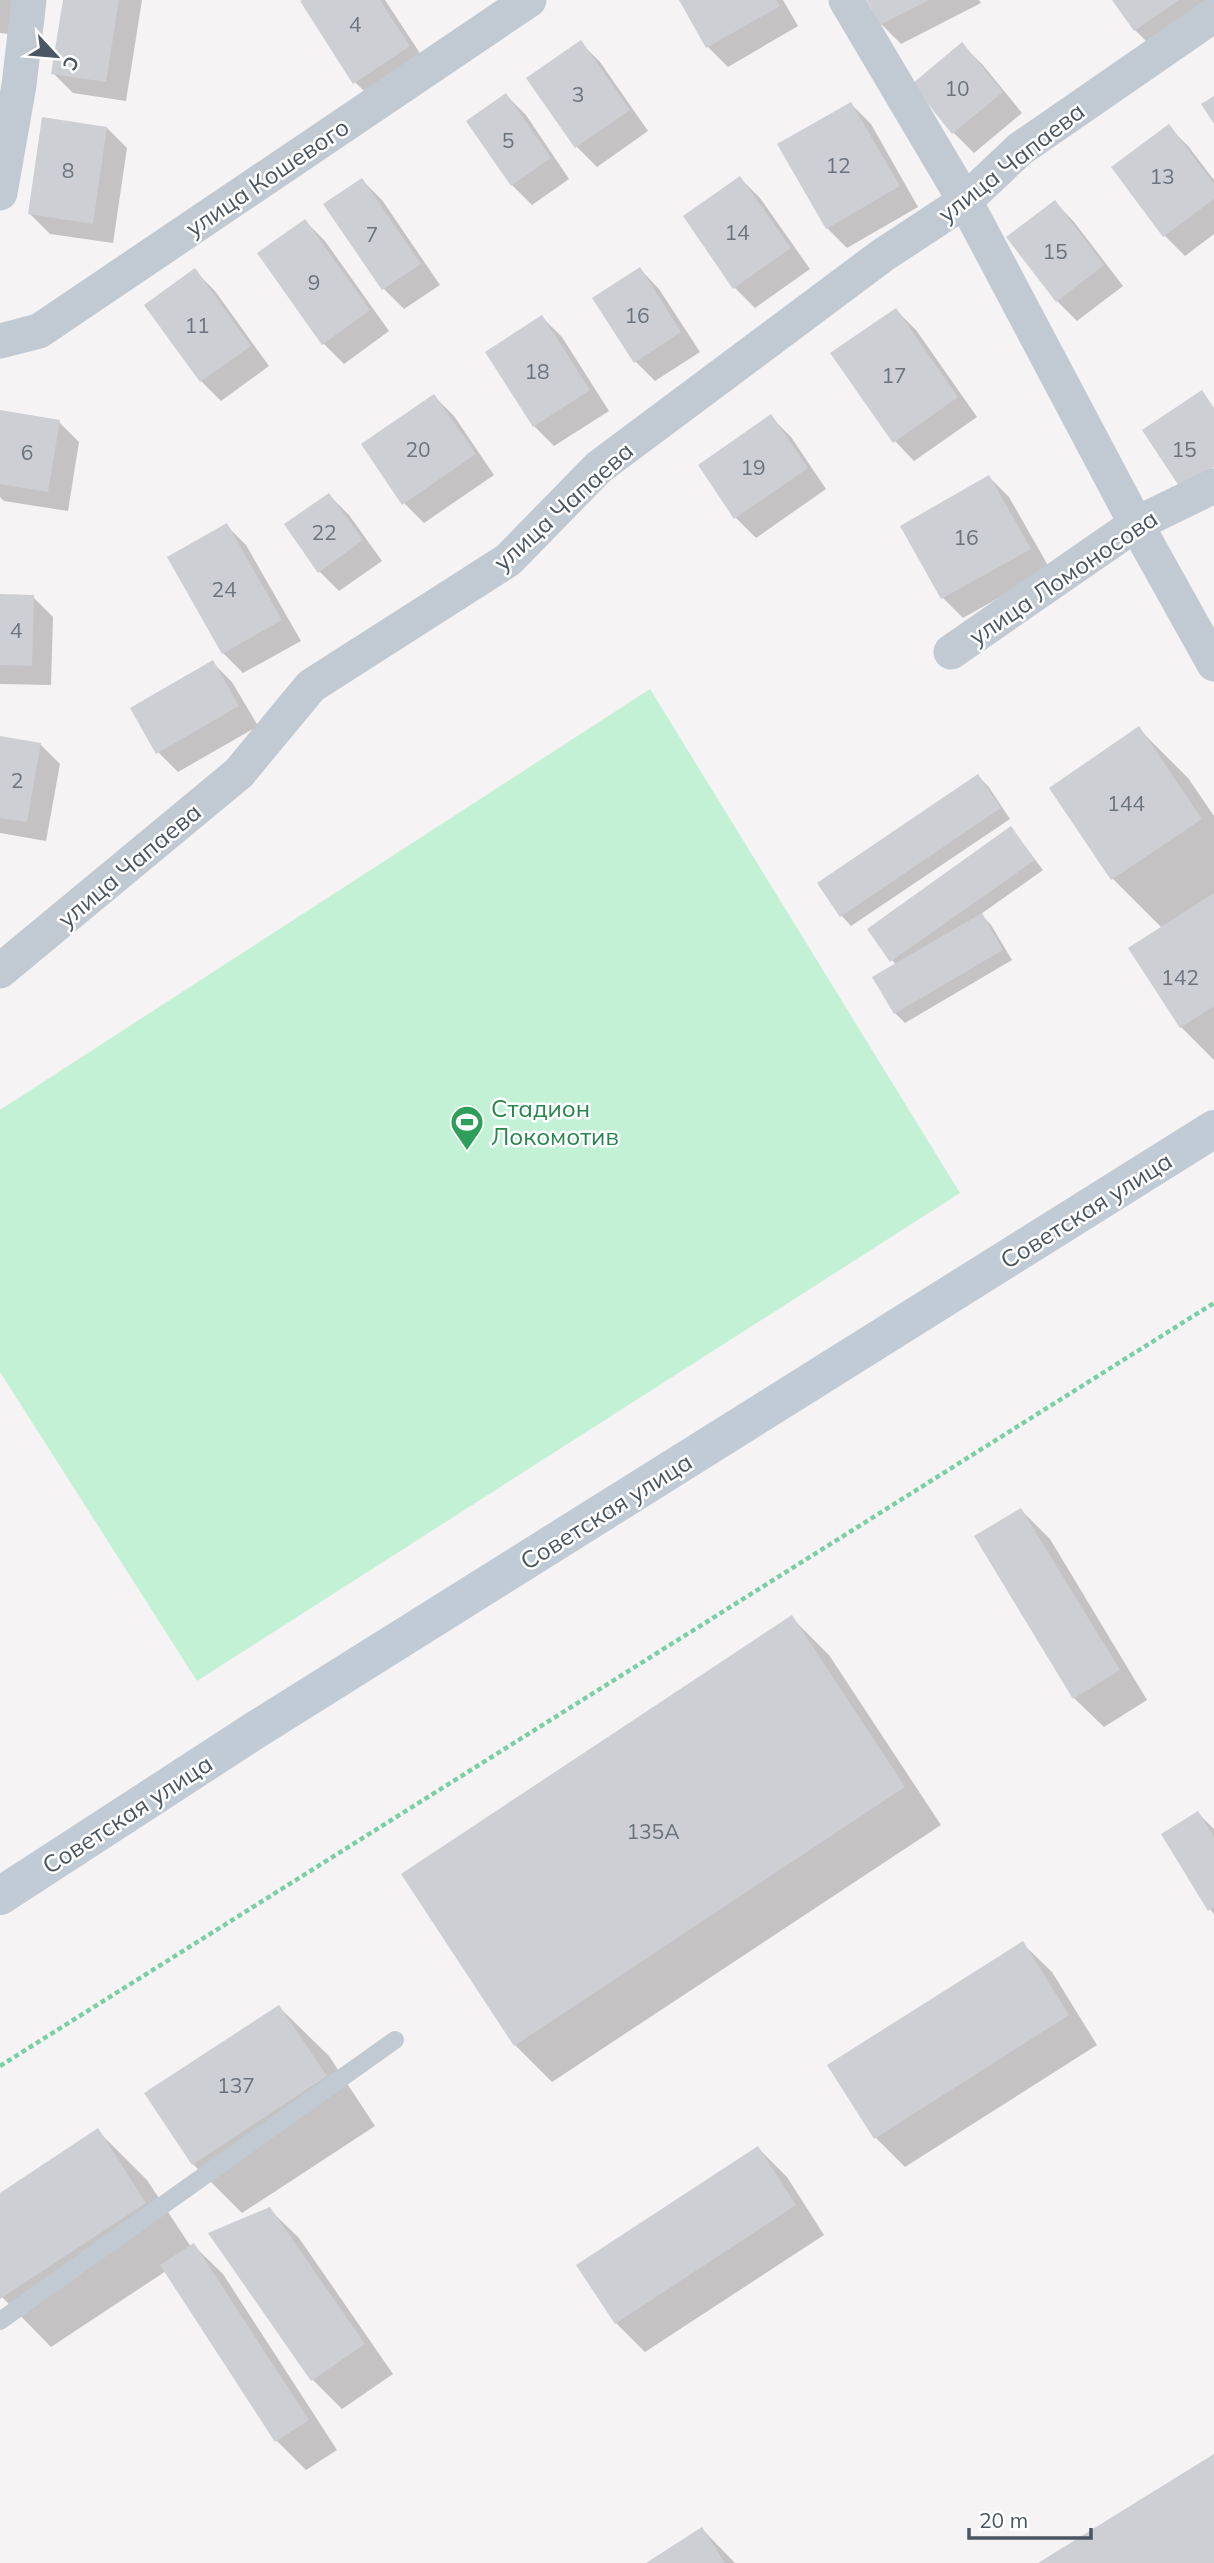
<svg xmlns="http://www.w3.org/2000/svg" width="1214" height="2563" viewBox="0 0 1214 2563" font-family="Mulish,sans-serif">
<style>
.green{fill:#c3f1d5}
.shadow{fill:#0003}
.building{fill:#cdcfd5}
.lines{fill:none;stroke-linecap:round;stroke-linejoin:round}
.path{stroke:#7ad0a6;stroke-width:4.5;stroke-dasharray:5 3.5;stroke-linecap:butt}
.lane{stroke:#c1cad2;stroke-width:18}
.street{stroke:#c1cad2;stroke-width:35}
.secondary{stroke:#c1cbd6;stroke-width:38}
.labels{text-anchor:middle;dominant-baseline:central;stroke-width:5;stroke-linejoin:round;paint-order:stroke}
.number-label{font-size:21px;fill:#6b747e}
.street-label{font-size:24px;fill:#4a5661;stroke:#fff}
.leisure-label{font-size:24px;fill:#27864d;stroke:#fff;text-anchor:start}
</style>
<rect width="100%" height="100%" fill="#f5f3f3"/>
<path class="green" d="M650,689L960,1193L197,1681L0,1372V1110Z"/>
<g class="shadow">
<path d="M0,0H13L9,34L0,33Z"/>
<path d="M65,0H142L126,101L73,93L53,73Z"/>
<path d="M305,0H385L429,67L375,102L355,82Z"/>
<path d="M681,0H783L798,26L728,67L708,47Z"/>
<path d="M869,0H979L981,3L901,44L881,24Z"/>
<path d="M1114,0H1214L1155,50L1135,30Z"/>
<path d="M580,42L600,62L648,131L597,167L577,147L529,78Z"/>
<path d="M962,45L982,64L1022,113L974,153L954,133L914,84Z"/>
<path d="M506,95L526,115L569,179L532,205L512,185Z"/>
<path d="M851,104L871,124L918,207L847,248L827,228Z"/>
<path d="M1168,126L1188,146L1214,180V234L1185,256L1165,236L1113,168Z"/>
<path d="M107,128L127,148L113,243L50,234L30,214Z"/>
<path d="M740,178L760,198L810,269L755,308L735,288Z"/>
<path d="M362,180L382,200L440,285L404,309L384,289L326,204Z"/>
<path d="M1055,202L1074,222L1123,286L1077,321L1057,301Z"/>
<path d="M305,221L325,241L389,331L344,364L324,344Z"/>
<path d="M640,269L659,289L700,352L655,381L635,361Z"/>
<path d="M195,271L215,291L269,366L221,401L201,381Z"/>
<path d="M896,310L916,330L977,417L914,461L895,441Z"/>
<path d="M542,317L562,337L609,411L554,446L534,426Z"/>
<path d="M434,396L454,416L494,475L424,523L404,503Z"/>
<path d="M0,412L59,422L79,442L68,511L4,501L0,497Z"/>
<path d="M771,417L791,437L826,489L756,538L736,518Z"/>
<path d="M989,477L1009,497L1050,569L963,618L943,598L902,526Z"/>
<path d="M329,495L349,515L382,561L339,591L319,571Z"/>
<path d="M226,525L246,545L301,641L243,673L223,653Z"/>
<path d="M0,596L33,597L53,617L51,685L0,684Z"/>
<path d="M212,662L232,682L258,726L178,772L158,752Z"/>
<path d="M1139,729L1188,778L1214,816V1060L1181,1027L1162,928L1113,879L1052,788Z"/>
<path d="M0,738L40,744L60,764L46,841L0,833Z"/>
<path d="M978,776L988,786L1010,819L851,926L842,916L820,884Z"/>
<path d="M1011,828L1043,870L981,914L991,925L1012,960L905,1023L895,1013L875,978L896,965L869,929Z"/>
<path d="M1021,1510L1050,1539L1147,1700L1104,1727L1074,1698Z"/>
<path d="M792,1618L829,1655L941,1825L552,2082L515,2045Z"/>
<path d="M1198,1813L1214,1829V1914L1210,1909Z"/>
<path d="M1022,1943L1052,1972L1097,2045L905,2167L876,2138Z"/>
<path d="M279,2007L329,2056L375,2126L242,2213L193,2164Z"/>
<path d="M98,2131L147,2180L191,2247L193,2245L223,2274L337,2450L306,2470L277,2441L166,2271L51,2347L2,2297L0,2195Z"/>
<path d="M758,2148L787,2177L824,2235L645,2352L616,2323Z"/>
<path d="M269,2209L299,2238L393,2374L342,2409L313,2380L210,2233Z"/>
<path d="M702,2529L735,2563H649Z"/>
</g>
<g class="building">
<path d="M63,0H119L106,82L51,74Z"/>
<path d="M302,0H380L410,46L353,84L300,1Z"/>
<path d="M679,0H776L780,6L706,48Z"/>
<path d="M867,0H929L880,25Z"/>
<path d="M1112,0H1179L1134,31Z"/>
<path d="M581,40L630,110L575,148L526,78Z"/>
<path d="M962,42L1003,92L952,134L912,84Z"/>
<path d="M506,93L551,158L511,186L466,121Z"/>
<path d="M1214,96V124L1201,104Z"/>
<path d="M851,102L900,186L826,229L777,144Z"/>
<path d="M42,117L107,127L93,224L28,214Z"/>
<path d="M1169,124L1214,184V199L1163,237L1111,167Z"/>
<path d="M740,176L791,248L733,289L683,216Z"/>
<path d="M362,178L421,264L382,290L323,204Z"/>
<path d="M1055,200L1104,265L1056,302L1006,237Z"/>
<path d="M305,219L370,310L322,345L257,253Z"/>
<path d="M640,267L681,332L634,363L592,298Z"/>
<path d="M195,268L251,346L200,382L144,305Z"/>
<path d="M896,308L958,397L893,443L830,353Z"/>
<path d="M542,315L590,390L533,427L485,352Z"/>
<path d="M1202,390L1214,408V467L1181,489L1142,430Z"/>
<path d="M434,394L476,454L402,505L361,444Z"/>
<path d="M0,410L60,420L48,492L0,484Z"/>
<path d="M771,414L808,468L734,519L698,465Z"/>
<path d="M989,475L1031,549L941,599L900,526Z"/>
<path d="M329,493L363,540L318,573L284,524Z"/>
<path d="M227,523L282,620L222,654L167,557Z"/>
<path d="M0,594L34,595L32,666L0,665Z"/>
<path d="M213,660L239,706L156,754L130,708Z"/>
<path d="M1139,726L1202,819L1111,880L1049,788Z"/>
<path d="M0,736L41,743L27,822L0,818Z"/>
<path d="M978,774L1001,808L840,917L817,883Z"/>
<path d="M1011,826L1035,860L890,962L867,929Z"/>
<path d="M1214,893V1006L1180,1028L1128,948Z"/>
<path d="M982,913L1003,950L894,1014L872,977Z"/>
<path d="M1021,1508L1120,1670L1073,1699L974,1536Z"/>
<path d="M792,1615L905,1787L514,2046L401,1874Z"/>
<path d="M1198,1811L1214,1837V1907L1208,1911L1161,1834Z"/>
<path d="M1023,1941L1069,2015L874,2139L827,2065Z"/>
<path d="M279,2005L327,2076L192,2165L144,2093Z"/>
<path d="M98,2128L146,2203L0,2299V2193Z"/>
<path d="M758,2146L796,2205L615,2324L576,2265Z"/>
<path d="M270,2207L365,2344L311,2381L208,2233Z"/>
<path d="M194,2243L309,2420L275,2442L160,2265Z"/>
<path d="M1214,2454V2563H1038Z"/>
<path d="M702,2527L725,2563H646Z"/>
</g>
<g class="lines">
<path class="path" d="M0,2066L1214,1303"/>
<path class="lane" d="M0,2321L395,2040"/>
<g class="street">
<path d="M846,0L965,201L1136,524L1214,664"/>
<path d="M0,193L19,85L29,0"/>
<path d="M0,341L39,331L529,0"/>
<path d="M951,652L1136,524L1214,486"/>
<path d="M0,971L239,773L311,686L508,560L599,467L883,255L965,201L1020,149L1214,15"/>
</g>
<path class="secondary" d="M0,1896L257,1729L1214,1129"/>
</g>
<defs>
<symbol id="stadium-pin" viewBox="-11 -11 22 30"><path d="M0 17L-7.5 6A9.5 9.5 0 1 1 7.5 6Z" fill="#2e9e5b" stroke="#fff"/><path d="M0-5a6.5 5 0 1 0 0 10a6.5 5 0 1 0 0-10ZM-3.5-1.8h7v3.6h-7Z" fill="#fff"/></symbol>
</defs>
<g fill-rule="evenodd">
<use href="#stadium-pin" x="448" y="1103" width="38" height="52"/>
</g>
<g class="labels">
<g class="number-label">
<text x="355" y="24">4</text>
<text x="957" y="88">10</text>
<text x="578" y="94">3</text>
<text x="508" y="140">5</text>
<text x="838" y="165">12</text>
<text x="68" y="170">8</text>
<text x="1162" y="176">13</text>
<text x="737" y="232">14</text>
<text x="372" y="234">7</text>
<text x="1055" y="251">15</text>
<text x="314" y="282">9</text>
<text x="637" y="315">16</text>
<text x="197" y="325">11</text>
<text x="537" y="371">18</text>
<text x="894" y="375">17</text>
<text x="418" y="449">20</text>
<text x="1184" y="449">15</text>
<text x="27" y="452">6</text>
<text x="753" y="467">19</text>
<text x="324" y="532">22</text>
<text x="966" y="537">16</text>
<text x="224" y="589">24</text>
<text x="16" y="630">4</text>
<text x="17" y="780">2</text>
<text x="1126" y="803">144</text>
<text x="1180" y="977">142</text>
<text x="653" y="1831">135А</text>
<text x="236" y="2085">137</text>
</g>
<g class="street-label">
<text transform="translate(1011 162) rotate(-38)">улица Чапаева</text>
<text transform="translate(267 177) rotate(-34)">улица Кошевого</text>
<text transform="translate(563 506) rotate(-42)">улица Чапаева</text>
<text transform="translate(1063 577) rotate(-34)">улица Ломоносова</text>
<text transform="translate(129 865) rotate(-40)">улица Чапаева</text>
<text transform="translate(1086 1210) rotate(-32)">Советская улица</text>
<text transform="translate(606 1511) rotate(-32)">Советская улица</text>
<text transform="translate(127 1814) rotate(-33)">Советская улица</text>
</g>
<g class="leisure-label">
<text x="491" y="1108">Стадион<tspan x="491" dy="28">Локомотив</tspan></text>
</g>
</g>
<g transform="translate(56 56) rotate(116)" stroke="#ffffff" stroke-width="5" paint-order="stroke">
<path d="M0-5L12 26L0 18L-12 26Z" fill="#4a5661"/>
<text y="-10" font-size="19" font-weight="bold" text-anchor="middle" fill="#4a5661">С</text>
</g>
<path d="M969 2528v10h122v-10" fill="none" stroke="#4a5661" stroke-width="3.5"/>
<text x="979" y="2528" font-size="21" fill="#4a5661" stroke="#ffffff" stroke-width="5" paint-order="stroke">20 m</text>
</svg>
